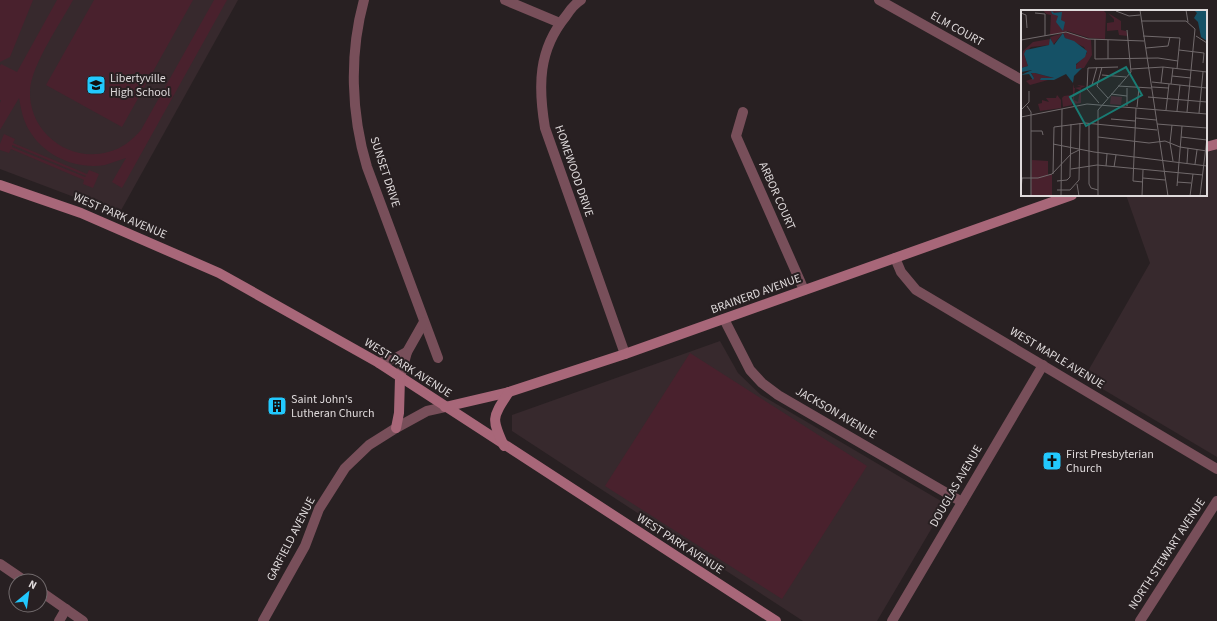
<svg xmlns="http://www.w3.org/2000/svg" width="1217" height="621" viewBox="0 0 1217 621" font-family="'Source Sans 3',sans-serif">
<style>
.built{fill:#37292d}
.green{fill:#49212d;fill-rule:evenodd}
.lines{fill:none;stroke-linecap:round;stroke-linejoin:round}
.street{stroke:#784f5a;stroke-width:10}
.secondary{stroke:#a86779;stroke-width:10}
.labels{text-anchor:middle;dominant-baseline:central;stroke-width:4;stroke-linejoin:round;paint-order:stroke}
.street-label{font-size:12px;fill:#dfdadb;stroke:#282022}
.poi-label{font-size:12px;fill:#dfdadb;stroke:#282022;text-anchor:start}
.inset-road{fill:none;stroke:#716a6c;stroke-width:1}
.view{fill:#197b73;fill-opacity:0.15;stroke:#197b73;stroke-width:2}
.inset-edge{fill:none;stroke:#dfdadb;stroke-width:2}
</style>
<rect width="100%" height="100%" fill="#282022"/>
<g class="built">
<path d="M0,0H238L119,214L0,169Z"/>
<path d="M1217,149V457L1084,378L1150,263L1126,195H1206V153Z"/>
<path d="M720,341L738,373L761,395L946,504L877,621H803L512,431V415Z"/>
</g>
<g class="green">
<path d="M0,0H33L10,57L0,62Z"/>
<path d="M57,0H73C60,24 32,64 30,90C28,132 69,163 108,152C122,149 132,140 141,130L214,0H227L122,188L112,182L126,158C119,160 112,163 105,165C76,170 44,156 29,130C23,120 21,109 19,98L0,130V103L1,100H0V66L1,64L17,72Z"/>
<path d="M94,0H193L122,127L46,85Z"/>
<path d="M4,134L15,139L13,143L87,174L89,170L99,174L93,188L83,184L84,180L11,149L9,153L0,150V144ZM12,145L86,176L85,177L12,147Z"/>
<path d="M690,353L867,466L782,599L605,486Z"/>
</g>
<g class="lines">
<g class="street">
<path d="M364,0C349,54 351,114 367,167L438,358"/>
<path d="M505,0L560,23"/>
<path d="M581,0C574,4 570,10 566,16C538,50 538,86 545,128L625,354"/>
<path d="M879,0L1022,80"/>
<path d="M743,112L736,136L804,290"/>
<path d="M895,258L901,272L916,290L1217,469"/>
<path d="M724,319L750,370L762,383L778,395L962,502"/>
<path d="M379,363L396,358L407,352"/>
<path d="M400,378L407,352L424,322"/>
<path d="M0,564L25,581"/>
<path d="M40,591L83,621"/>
<path d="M59,621L66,609"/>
<path d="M263,621L305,546L319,509L345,468L369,445L396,428L427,411L445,407"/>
<path d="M892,621L1043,365"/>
<path d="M1140,621L1217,501"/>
</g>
<g class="secondary">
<path d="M1206,147L1217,144"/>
<path d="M0,185L81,213L219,273L379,363L776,621"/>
<path d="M445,407L509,392L625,354L1072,195"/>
<path d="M396,428L399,413L400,378"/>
<path d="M504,446C491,418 492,418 509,392"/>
</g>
</g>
<defs>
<symbol id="school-square" viewBox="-11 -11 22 22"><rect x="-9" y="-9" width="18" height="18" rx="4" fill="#22c9fe" stroke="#282022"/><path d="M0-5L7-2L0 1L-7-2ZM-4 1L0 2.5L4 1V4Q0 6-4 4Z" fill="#111"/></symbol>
<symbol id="building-square" viewBox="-11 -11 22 22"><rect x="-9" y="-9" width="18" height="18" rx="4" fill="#22c9fe" stroke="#282022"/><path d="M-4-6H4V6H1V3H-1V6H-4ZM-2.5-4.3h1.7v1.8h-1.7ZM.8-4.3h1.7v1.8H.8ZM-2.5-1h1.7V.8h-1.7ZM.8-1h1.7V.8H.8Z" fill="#111"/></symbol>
<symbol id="church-square" viewBox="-11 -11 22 22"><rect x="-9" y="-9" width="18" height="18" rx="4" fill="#22c9fe" stroke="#282022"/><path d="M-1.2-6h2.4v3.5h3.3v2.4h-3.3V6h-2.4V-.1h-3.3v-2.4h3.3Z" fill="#111"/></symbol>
</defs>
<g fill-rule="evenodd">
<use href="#school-square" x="85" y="74" width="22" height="22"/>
<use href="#building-square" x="266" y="395" width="22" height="22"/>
<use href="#church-square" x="1041" y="450" width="22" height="22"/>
</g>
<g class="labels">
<g class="street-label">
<text transform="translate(957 29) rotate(29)">ELM COURT</text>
<text transform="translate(574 171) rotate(71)">HOMEWOOD DRIVE</text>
<text transform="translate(385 172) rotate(72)">SUNSET DRIVE</text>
<text transform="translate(777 196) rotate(66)">ARBOR COURT</text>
<text transform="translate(120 216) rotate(23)">WEST PARK AVENUE</text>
<text transform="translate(756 294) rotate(-20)">BRAINERD AVENUE</text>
<text transform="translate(1057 358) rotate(31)">WEST MAPLE AVENUE</text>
<text transform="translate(408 368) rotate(32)">WEST PARK AVENUE</text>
<text transform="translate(836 413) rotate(30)">JACKSON AVENUE</text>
<text transform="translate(956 486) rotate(-60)">DOUGLAS AVENUE</text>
<text transform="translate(291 539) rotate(-63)">GARFIELD AVENUE</text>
<text transform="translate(680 544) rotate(33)">WEST PARK AVENUE</text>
<text transform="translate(1167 554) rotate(-57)">NORTH STEWART AVENUE</text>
</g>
<g class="poi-label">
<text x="110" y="78">Libertyville<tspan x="110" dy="14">High School</tspan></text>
<text x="291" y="399">Saint John's<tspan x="291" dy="14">Lutheran Church</tspan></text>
<text x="1066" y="454">First Presbyterian<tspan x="1066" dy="14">Church</tspan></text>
</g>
</g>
<g transform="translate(1021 10)">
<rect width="186" height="186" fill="#282022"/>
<path d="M22,0H82L85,3L84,29L68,28L46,21L29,25L30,5L25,4ZM87,3L100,11V20L105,21L107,26L98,25L97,20L86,21V13L93,12V9ZM46,22L70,30L71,45L63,58L55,59V55L66,43L63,37L44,28L42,23L32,35L29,27ZM29,29V35L10,37L3,44L7,56L0,58L2,41L12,32ZM10,62L33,68V69L20,68L21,70H27L9,75L5,71L13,68ZM52,74L53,78L60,77L56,75L65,76L60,78V93L53,94L51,92V95L42,97L41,88L43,86L50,85L52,90ZM54,78L59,80L57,92L53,90ZM36,85L40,90V98L19,101L17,94L21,93V90L28,92L25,88H35ZM90,86L101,87L100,95L89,94ZM11,150L27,151V165L31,164V185H10Z" fill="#49212d" fill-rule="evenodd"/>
<path d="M30,0L33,3L41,2L40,10L44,12L42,21L35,12L37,6L31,4ZM173,0H186V31L180,27L177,12L173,8L176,3ZM42,23L44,28L53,31L66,41L64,47L55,54V59L61,58L53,66L52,73L45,64L33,70H19L20,68H33L14,63H10L13,68L12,70L8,64L0,65L11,60L0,62V58L7,56L3,44L5,40L28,35L29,28L33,35Z" fill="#155166"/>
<path class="inset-road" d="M119,0L147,186M165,0L167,12M95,1L108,6L119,5M0,3L5,5L6,18M14,3L24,4V26M120,11H165L174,19L166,102M122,26L159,28L156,59M175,26L186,33M74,29V49L137,48L157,51M0,30L45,22L67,29L123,31M125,38L147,36L149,27M158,40L183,43L182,53M87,49V30M81,57L76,76L87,88M110,59L142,57L186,62M81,65L105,67M151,66L170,68M131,72L186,78M140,73L142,57M150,74L152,58M71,75L76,57M97,76L130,78M131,77L147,78M90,84L106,86M127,87L186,92M78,93L66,79L67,58L97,57M6,96L10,102V186M106,96V78M116,97L118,78M115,98L112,171L122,172M0,100L8,92V81M145,100L148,74M156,101L159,75M178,103L182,62M0,107L66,94L186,104M115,108L135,110M90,109L114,111M68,113V174L70,178L77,180M136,114L186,118M151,115L149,133L152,151M10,121H21L22,125M77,127L128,133L144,131L159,137L186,141M160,127L186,130M32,134L73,142L186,156M166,153L167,138M174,154L176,140M85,156L86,144M93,157L95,145M50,159L76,155L182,165M32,164L33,117L64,113L136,120M0,168H17L31,164L50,144L58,140M122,168L144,170M36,171L46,170L49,167L50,114M156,172L170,173M56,174L58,186M156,176L161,116M36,180H49L58,170L59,113M0,181L1,168M40,186L41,99M77,186V100L110,62L106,20M121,186L122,160M169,186L172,164M179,186L186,128"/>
<path class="view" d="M105,57L121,85L65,116L49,87Z"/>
<rect width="186" height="186" class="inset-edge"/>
</g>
<g transform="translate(28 593) rotate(29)"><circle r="19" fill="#282022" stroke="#716a6c"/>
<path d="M0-3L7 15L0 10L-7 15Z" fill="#22c9fe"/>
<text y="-6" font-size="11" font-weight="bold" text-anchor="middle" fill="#dfdadb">N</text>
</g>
</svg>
